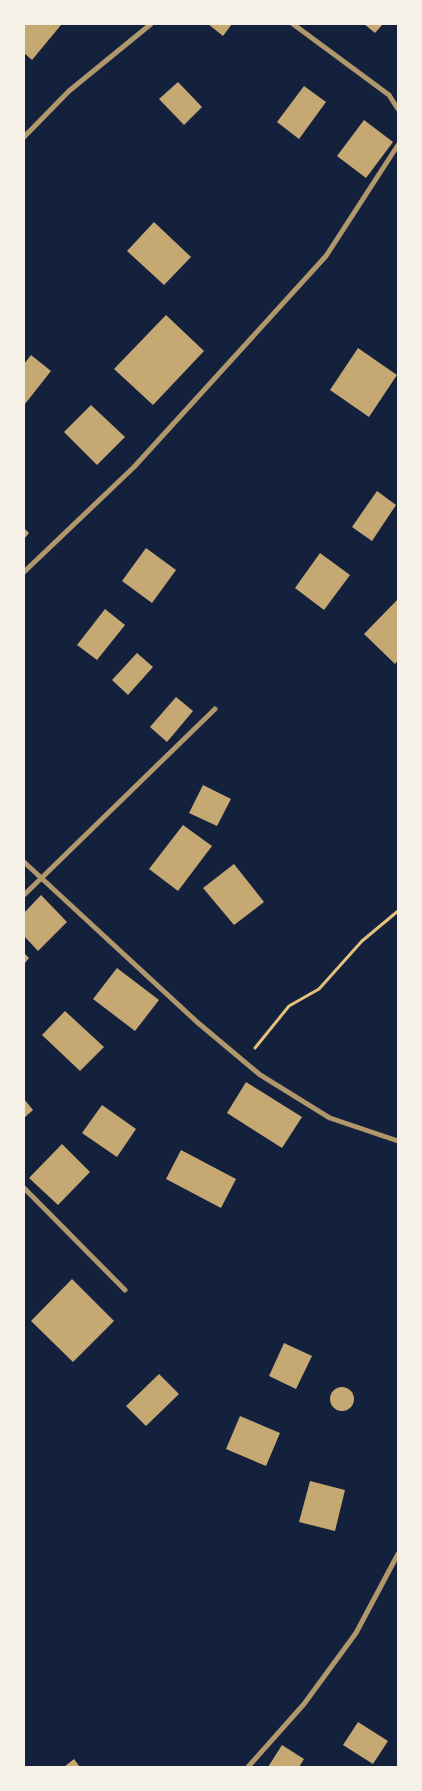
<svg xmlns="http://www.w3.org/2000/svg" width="422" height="1791" viewBox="0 0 422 1791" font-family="Overpass,sans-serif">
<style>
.building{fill:#c6a872}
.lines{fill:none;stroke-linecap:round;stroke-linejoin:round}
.path{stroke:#e5c07b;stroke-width:3}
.minor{stroke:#b1986c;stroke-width:5}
</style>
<rect width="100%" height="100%" fill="#14213d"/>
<g class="building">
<path d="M24,24H60L61,25L32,60L24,53Z"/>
<path d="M208,24H232L223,36Z"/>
<path d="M364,24H383L375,33Z"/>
<path d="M178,82L202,107L184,125L159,99Z"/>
<path d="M304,86L326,102L299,139L277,122Z"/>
<path d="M364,120L393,142L366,178L337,156Z"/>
<path d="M154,222L191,257L164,285L127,251Z"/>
<path d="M166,315L204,351L153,405L114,369Z"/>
<path d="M358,348L397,375L369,417L330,390Z"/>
<path d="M31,355L51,371L25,404L24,403V364Z"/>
<path d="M91,405L125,437L97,465L64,432Z"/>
<path d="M377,491L396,505L372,541L352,527Z"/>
<path d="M24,528L29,533L24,539Z"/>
<path d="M146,548L176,570L152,603L122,581Z"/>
<path d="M320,553L350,575L324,610L295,588Z"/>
<path d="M398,599V660L395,664L364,634Z"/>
<path d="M105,609L125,625L97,660L77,645Z"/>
<path d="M137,653L153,667L128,695L112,680Z"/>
<path d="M176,697L193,711L167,742L150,727Z"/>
<path d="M203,785L231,799L217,826L189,813Z"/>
<path d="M183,825L212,846L178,891L149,869Z"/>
<path d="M234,864L264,902L234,925L203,888Z"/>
<path d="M41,895L67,922L38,951L24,936V913Z"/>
<path d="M24,953L29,958L24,964Z"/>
<path d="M117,968L159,1000L135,1031L93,999Z"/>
<path d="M65,1011L104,1047L80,1071L42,1035Z"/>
<path d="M246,1082L302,1117L282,1148L227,1113Z"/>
<path d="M24,1099L33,1110L24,1118Z"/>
<path d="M102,1105L136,1129L117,1157L82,1133Z"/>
<path d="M62,1144L90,1172L58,1205L29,1178Z"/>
<path d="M181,1150L236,1179L221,1208L166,1179Z"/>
<path d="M72,1279L114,1321L73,1362L31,1321Z"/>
<path d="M284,1343L312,1356L296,1389L269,1376Z"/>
<path d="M159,1374L179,1394L146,1426L126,1406Z"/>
<circle cx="342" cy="1399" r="12"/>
<path d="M240,1416L280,1433L266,1466L226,1449Z"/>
<path d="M310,1481L345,1490L335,1531L299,1522Z"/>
<path d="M358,1722L388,1741L373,1764L343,1745Z"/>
<path d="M282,1745L304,1759L299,1767H268Z"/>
<path d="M74,1759L80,1767H64Z"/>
</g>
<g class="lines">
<path class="path" d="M255,1048L289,1006L319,989L362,941L398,911"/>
<g class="minor">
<path d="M293,24L389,95L398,109"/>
<path d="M24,137L69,91L151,24"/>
<path d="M24,572L134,467L326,256L398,145"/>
<path d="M24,862L197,1022L259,1074L330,1118L398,1141"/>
<path d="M24,895L215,709"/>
<path d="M24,1188L125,1290"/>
<path d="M248,1767L304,1704L356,1633L398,1554"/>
</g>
</g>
<rect width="422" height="1791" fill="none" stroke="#f6f1e7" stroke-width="50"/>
</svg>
